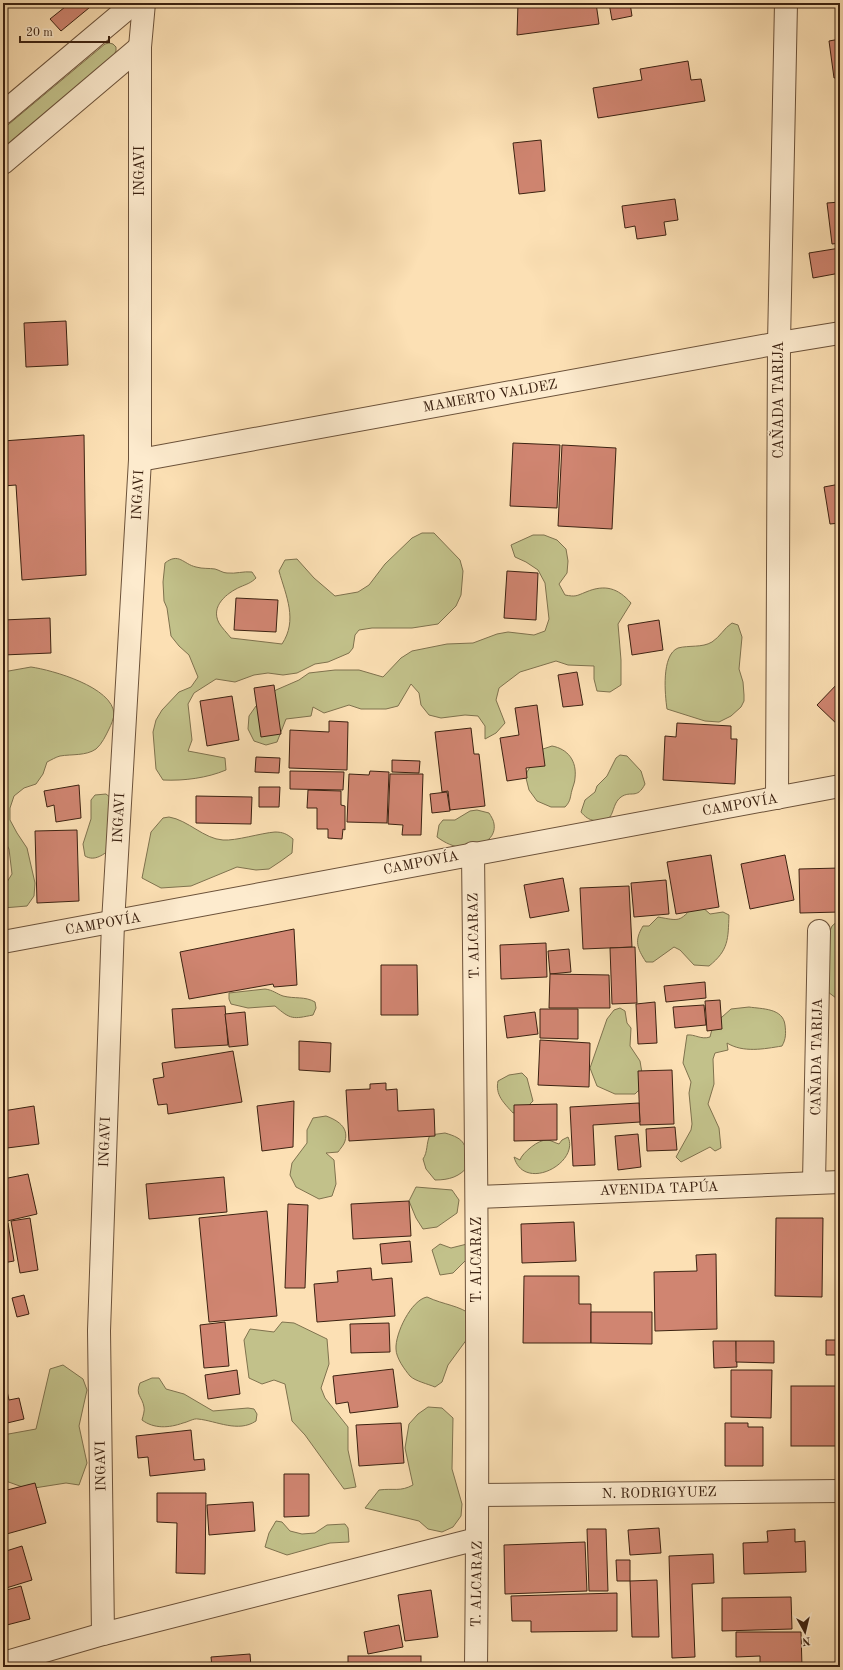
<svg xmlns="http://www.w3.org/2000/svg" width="843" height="1670" viewBox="0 0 843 1670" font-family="'Old Standard TT',serif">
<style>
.green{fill:#c2c18a;stroke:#7f724e}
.building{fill:#d08571;stroke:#3c2211}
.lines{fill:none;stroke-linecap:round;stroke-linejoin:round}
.minor-casing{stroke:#6c523a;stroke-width:24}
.minor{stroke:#fdebce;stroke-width:22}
.labels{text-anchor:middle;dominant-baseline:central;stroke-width:3;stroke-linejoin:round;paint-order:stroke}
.street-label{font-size:14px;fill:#3c2211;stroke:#fdebce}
</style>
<rect width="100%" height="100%" fill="#fce0b4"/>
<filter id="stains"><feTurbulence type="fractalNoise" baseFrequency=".005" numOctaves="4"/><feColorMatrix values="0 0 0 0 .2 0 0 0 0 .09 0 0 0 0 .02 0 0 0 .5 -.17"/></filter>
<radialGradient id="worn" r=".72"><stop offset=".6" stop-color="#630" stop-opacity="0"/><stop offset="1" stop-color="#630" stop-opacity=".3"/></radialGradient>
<g class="green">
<path d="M109,43L113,44L116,47V51L114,55L3,148V129L105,44Z"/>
<path d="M422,533H434L460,560L463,571L461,595L456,606L438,624L412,628H372L359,630L355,635L353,648L349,653L328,662L315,664L297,673L283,675L268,673L254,675L235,682L216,679L194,693L188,704L192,740L188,751L225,758L226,770C207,778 184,781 163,780L156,769L153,732L156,720L162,710L179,692L191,687L198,677L189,655L179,646L171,636L167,608L164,601L163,582L165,563C179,552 183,564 196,567C203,569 209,568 215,569C219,570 223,573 227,573C236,574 243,571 252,572L256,578C251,583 247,584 240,587C227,593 210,606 219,623C222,628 227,633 231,638L282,644C298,620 286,596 279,571L285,560L297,559L314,578L335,596L358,592L369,585L385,564L412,538Z"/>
<path d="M533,535H544L557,540L566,549L568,561L567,573L559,584L565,595C576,597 576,596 586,592C605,584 618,588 631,603L618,624L621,660V685L610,692L597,691L594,679V666L568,665L556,661L520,672L499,688L496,700L505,723L496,733L485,739V726L478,716L465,715L441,718L429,715L421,705L419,693L411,684L398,706L386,709H361L349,705L324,713L313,707L311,716L286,719L277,742L266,745L254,741L248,729L249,716L256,706L276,690L299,680L309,673L335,670H359L383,677L401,658L412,651L447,644L473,643L497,634L508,632L534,635L545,631L549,619L545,583L538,570L526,562L515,557L511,545Z"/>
<path d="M732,623L738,625L742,637L739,669L743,682L744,695V701L741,707L731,716L719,722L705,721L667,709C665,695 661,655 678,648C689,645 702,648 712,642C720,637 724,628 732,623Z"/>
<path d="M31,667C52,670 113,687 114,714C114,718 111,725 109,729C106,735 102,744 96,749C86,756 72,754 60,756C56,757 51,760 47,762L43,774L36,784L24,788L14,796L10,808V820L17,833L27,848L35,883L34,896L27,906L3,908V882H7L12,874L9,849L3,838V672Z"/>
<path d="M552,746C568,749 577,761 575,778C575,782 573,786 572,790C570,797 571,801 565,807H551L537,801L529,790L526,778L527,772L540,750Z"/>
<path d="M620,755L627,756L641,771L645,784C637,800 631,790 621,797C614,802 614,811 610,817C598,823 589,822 581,812L585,800L595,792L597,786L607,776L616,758Z"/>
<path d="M106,794L111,798L112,848C104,854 95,862 85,856L83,844L91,819V800L95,795Z"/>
<path d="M477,810L489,813C491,816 494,821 494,824C495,830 493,835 489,839C473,853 453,849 437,837L439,825L443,820H455L470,811Z"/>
<path d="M169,817C188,820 204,839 223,840C236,841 261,833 275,832C283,832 287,834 293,839L292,853L281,861L269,869L256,870L237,867L191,886L161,888L142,878L151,832L163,818Z"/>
<path d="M694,906H701L710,914L723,912L729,915C728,939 729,950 709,966L694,965L680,950L674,947L653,962H646C637,948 634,941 643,926H649L658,917C680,921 679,922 694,906Z"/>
<path d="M840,919V1001L828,992L819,958L832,926Z"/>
<path d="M265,989C273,990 277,994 283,996C294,999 305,996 315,1002L316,1008L313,1015C293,1019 291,1020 275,1006L248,1008L231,1004L229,999V993Z"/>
<path d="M749,1007C762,1009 783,1008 785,1025C786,1033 786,1039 782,1046C764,1049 743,1053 727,1043L728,1050L715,1053L713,1059L714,1084L708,1104L719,1128L721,1148L715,1151L710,1147L681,1162L676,1157L691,1130L692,1124L689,1093L691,1082L683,1063L687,1035C695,1034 701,1040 710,1037L713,1025L731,1009Z"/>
<path d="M620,1008L625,1011L627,1023L631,1028L630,1046L640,1061L644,1085L635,1094H615L597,1086L590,1068L607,1019L614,1010Z"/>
<path d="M522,1073L527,1078L533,1101L524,1110L513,1113C504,1103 495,1095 498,1081L509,1075Z"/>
<path d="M326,1116C337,1120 349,1127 345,1141C344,1145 340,1149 338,1152L326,1153L334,1160L336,1184L332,1196L319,1199L296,1187L290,1175L292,1163L307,1143V1130L313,1118Z"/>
<path d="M445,1133C466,1139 465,1144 469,1165C460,1177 449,1180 435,1180L426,1169L423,1159C428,1152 426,1143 430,1135Z"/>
<path d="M568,1137C580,1163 524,1193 514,1157L520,1160C522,1153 539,1139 547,1140C551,1140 555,1143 559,1144L562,1140Z"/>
<path d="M416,1187L452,1190L459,1200L457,1213L437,1227L423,1229L416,1218L409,1201Z"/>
<path d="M475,1242L472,1254L453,1273L440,1275L432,1250L440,1244L451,1248Z"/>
<path d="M427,1297C444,1305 459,1305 473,1316L470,1335L448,1365L442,1382L435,1387C428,1384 415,1381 410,1376C405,1370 396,1358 396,1349C395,1334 411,1300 427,1297Z"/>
<path d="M282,1322L294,1323L327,1339L329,1364L321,1388L325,1398L348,1427V1450L356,1487L344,1489L305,1435L292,1421L285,1384L274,1380L262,1384L249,1378L244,1340L250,1329L274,1332Z"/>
<path d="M63,1365L83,1379L87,1390L79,1426L87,1463L79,1485L66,1483L28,1489L3,1480V1435L36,1429L50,1369Z"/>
<path d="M152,1378H159L166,1389L184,1394L213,1411L248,1408L254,1409L257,1414L256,1421C238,1433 217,1421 198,1419C194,1418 188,1422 183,1423C169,1428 154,1429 142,1420C143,1416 145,1410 144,1407C142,1396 135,1395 140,1383Z"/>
<path d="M428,1407L442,1408L453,1418L452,1469L462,1504L461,1516L453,1527L442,1532L428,1529L419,1521L365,1508L379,1490C394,1488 400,1492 413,1485L405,1448L409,1424L418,1414Z"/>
<path d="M276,1521L282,1522L290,1531L302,1534L315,1533L327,1525L345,1524L348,1528L349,1542L330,1543L287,1555L265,1547L269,1533Z"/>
</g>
<g class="building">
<path d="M70,3H95L61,31L50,19Z"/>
<path d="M518,3H596L599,24L517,35Z"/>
<path d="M609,3H630L632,16L612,20Z"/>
<path d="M672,3H697L673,7Z"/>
<path d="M840,39V77L834,78L829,41Z"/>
<path d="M688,61L691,80L701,79L705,101L598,118L593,88L642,80L640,69Z"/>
<path d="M541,140L545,191L519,194L513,143Z"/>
<path d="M675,199L678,220L664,222L666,235L637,239L635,226L625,228L622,206Z"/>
<path d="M840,202V243L832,244L827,203Z"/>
<path d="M840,248V273L813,278L809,253Z"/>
<path d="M66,321L68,365L26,367L24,323Z"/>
<path d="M84,435L86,575L22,580L16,485L3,486V441Z"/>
<path d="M513,443L560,445L557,508L510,506Z"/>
<path d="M562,445L616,448L612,529L558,526Z"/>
<path d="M840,484V523L830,524L824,487Z"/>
<path d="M507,571L538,573L536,620L504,618Z"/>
<path d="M236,598L278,600L276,632L234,630Z"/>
<path d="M50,618L51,653L3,655V620Z"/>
<path d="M659,620L663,650L632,655L628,625Z"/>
<path d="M577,672L583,705L563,707L558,675Z"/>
<path d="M840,681V727L817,705Z"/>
<path d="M274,685L281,734L261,737L254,688Z"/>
<path d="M232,696L239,740L207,746L200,701Z"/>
<path d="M537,705L545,766L526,768L527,778L507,781L500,738L519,735L515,708Z"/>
<path d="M329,721L348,722L347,770L289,768L290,730L329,732Z"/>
<path d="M677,723L731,726V739H737L735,784L663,780L665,736L676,737Z"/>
<path d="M471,728L474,754H479L485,806L450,810L448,791L442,792L435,732Z"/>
<path d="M256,757L280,758L279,773L255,772Z"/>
<path d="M392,760L420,761L419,773L392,772Z"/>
<path d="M290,771L344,772L343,790L290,789Z"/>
<path d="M370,771L389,772L387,823L347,822L349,774L369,775Z"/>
<path d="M390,774H423L421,835H402L403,825L388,824Z"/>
<path d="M79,785L81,818L56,822L54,805L47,807L44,791Z"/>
<path d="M259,787H280L279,807H259Z"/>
<path d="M308,790L341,791V805L345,806V830L343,829L342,839L328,838V829H317V808H307Z"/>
<path d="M447,792L450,811L432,813L430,794Z"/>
<path d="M196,796L252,797L251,824L196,823Z"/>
<path d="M77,830L79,901L37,903L35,831Z"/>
<path d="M711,855L719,907L676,914L667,862Z"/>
<path d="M785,855L794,900L750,909L741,864Z"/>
<path d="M840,868V912L800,913L799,869Z"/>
<path d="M563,878L569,911L530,918L524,885Z"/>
<path d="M666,880L669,914L634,917L631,883Z"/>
<path d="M629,886L632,947L583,949L580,888Z"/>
<path d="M294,929L297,985L274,987L273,984L189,999L180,952Z"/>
<path d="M546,943L547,977L501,979L500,945Z"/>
<path d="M635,947L637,1003L612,1004L610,948Z"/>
<path d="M569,949L571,972L550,974L548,951Z"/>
<path d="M381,965H417L418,1015H381Z"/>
<path d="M550,974L609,975L610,1008H549Z"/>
<path d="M705,982L706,998L666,1002L664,986Z"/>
<path d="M720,1000L722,1029L707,1031L705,1001Z"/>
<path d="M655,1002L657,1043L638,1044L636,1004Z"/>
<path d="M704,1005L706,1025L675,1028L673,1007Z"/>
<path d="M225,1006L228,1045L175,1048L172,1009Z"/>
<path d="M540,1009H578V1039L540,1038Z"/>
<path d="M245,1012L248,1045L229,1047L225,1014Z"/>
<path d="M535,1012L538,1034L507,1038L504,1016Z"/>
<path d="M540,1040L590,1043L589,1087L538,1085Z"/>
<path d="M299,1041L331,1043L330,1072L299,1070Z"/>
<path d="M233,1051L242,1102L168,1114L167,1104L158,1105L153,1079L164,1077L162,1063Z"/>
<path d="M672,1070L674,1124L640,1125L638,1071Z"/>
<path d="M386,1083V1090L397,1089L398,1111L434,1109L435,1136L349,1141L346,1090L370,1089V1084Z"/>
<path d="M294,1101L293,1147L262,1151L257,1106Z"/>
<path d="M639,1103L640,1122L593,1125L595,1165L573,1166L570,1107Z"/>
<path d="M557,1104V1140L514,1141V1105Z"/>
<path d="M34,1106L39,1144L7,1148L3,1111Z"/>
<path d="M675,1127L677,1150L647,1151L646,1129Z"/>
<path d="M638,1134L641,1167L618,1170L615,1136Z"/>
<path d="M28,1174L37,1214L3,1222V1179Z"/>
<path d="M224,1177L227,1212L149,1219L146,1184Z"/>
<path d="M409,1201L411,1236L353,1239L351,1204Z"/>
<path d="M288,1204L308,1205L305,1288H285Z"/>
<path d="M267,1211L277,1316L209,1322L199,1218Z"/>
<path d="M30,1218L38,1270L20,1273L11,1221Z"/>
<path d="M776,1218H823L822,1297L775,1296Z"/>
<path d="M574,1222L576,1261L522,1263L521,1224Z"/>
<path d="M8,1223L14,1261L3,1263V1224Z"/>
<path d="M410,1241L412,1262L382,1264L380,1244Z"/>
<path d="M716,1254L717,1329L655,1331L654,1272L697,1271L696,1255Z"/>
<path d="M371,1268L372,1280L392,1278L395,1316L317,1322L314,1284L338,1282L337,1271Z"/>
<path d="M524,1276H579V1304H591V1343H523Z"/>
<path d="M24,1295L29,1314L17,1317L12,1298Z"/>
<path d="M591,1312H652V1344L591,1343Z"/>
<path d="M225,1322L229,1366L204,1368L200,1325Z"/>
<path d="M389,1323L390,1352L351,1353L350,1324Z"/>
<path d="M826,1340H836L837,1355H826Z"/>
<path d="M713,1341H736L737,1367L714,1368Z"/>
<path d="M736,1341H774V1363L736,1362Z"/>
<path d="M393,1369L398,1407L350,1413L348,1402L336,1404L333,1376Z"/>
<path d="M237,1370L240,1394L208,1399L205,1375Z"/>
<path d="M731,1370H772L771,1418L731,1417Z"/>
<path d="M5,1382L9,1400L19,1398L24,1419L3,1424V1383Z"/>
<rect x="791" y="1386" width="46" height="60"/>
<path d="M401,1423L404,1463L359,1466L356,1425Z"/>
<path d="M725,1423H748V1427H763V1466H725Z"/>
<path d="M191,1430L194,1460L204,1459L205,1470L150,1476L148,1457L138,1458L136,1436Z"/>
<path d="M284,1474H309V1516L284,1517Z"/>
<path d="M35,1483L46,1523L3,1535V1491Z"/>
<path d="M157,1493H206L205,1574L176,1573L177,1523L157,1522Z"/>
<path d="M253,1502L255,1531L209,1535L207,1505Z"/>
<path d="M659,1528L661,1553L630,1555L628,1530Z"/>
<path d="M587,1529H606L608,1591H589Z"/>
<path d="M795,1529V1542L805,1541L806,1572L744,1574L743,1543L768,1542L767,1531Z"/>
<path d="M585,1542L587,1591L505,1594L504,1545Z"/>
<path d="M22,1546L32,1580L3,1589V1552Z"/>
<path d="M713,1554L714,1583L692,1584L695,1657L672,1658L669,1556Z"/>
<path d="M616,1560H630V1581H617Z"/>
<path d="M657,1580L659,1637H632L630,1581Z"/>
<path d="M21,1586L30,1619L3,1626V1591Z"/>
<path d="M431,1590L438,1637L405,1641L398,1595Z"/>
<path d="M617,1593V1631L531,1632V1621H512L511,1596Z"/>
<path d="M791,1597L792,1629L722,1631V1598Z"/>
<path d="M399,1625L403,1647L368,1654L364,1632Z"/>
<path d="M736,1632H801L802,1667H760V1656L736,1657Z"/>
<path d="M250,1654L251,1667H212L211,1657Z"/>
<rect x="348" y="1656" width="73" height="11"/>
</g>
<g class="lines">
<defs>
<g id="minor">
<path d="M3,113L134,3"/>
<path d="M3,163L140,47"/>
<path d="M140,460L779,343L840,333"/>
<path d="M777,798L779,343L786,3"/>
<path d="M473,853C476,1125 479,1396 476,1667"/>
<path d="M3,942L840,786"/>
<path d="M814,1182L819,931"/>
<path d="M477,1197L840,1182"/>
<path d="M477,1495L840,1491"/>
<path d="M103,1634L99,1331L113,923L140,460V47L144,3"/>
<path d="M3,1663L103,1634L477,1539"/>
</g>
</defs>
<use href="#minor" class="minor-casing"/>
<use href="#minor" class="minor"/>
</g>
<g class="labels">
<g class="street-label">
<text transform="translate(140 171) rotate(-90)">INGAVI</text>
<text transform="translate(490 396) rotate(-10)">MAMERTO VALDEZ</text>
<text transform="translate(779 400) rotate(-90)">CAÑADA TARIJA</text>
<text transform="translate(138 495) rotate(-87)">INGAVI</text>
<text transform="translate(740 805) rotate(-10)">CAMPOVÍA</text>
<text transform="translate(119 818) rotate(-87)">INGAVI</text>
<text transform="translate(421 863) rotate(-11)">CAMPOVÍA</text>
<text transform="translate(103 924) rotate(-10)">CAMPOVÍA</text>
<text transform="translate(474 936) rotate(-91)">T. ALCARAZ</text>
<text transform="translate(817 1057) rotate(-89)">CAÑADA TARIJA</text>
<text transform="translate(105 1142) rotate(-88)">INGAVI</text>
<text transform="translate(659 1189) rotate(-2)">AVENIDA TAPÚA</text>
<text transform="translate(477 1260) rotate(-90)">T. ALCARAZ</text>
<text transform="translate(101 1466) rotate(-91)">INGAVI</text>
<text transform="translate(659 1493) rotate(-1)">N. RODRIGYUEZ</text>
<text transform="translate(477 1584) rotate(-89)">T. ALCARAZ</text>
</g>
</g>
<rect width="843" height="1670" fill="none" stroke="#fce0b4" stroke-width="16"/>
<rect x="4" y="4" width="835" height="1662" fill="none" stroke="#3c2211" stroke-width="2"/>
<rect x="8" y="8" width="827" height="1654" fill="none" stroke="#3c2211"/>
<g transform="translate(805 1632) rotate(172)" stroke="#fdebce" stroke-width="3" paint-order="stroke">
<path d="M0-3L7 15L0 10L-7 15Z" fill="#3c2211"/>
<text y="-6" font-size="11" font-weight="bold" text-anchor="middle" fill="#3c2211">N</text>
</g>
<path d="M20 36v6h89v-6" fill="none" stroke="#3c2211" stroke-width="2"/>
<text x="26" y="36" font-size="12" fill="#3c2211" stroke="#fdebce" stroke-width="3" paint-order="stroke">20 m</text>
<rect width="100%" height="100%" filter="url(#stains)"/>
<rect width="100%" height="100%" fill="url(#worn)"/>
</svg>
